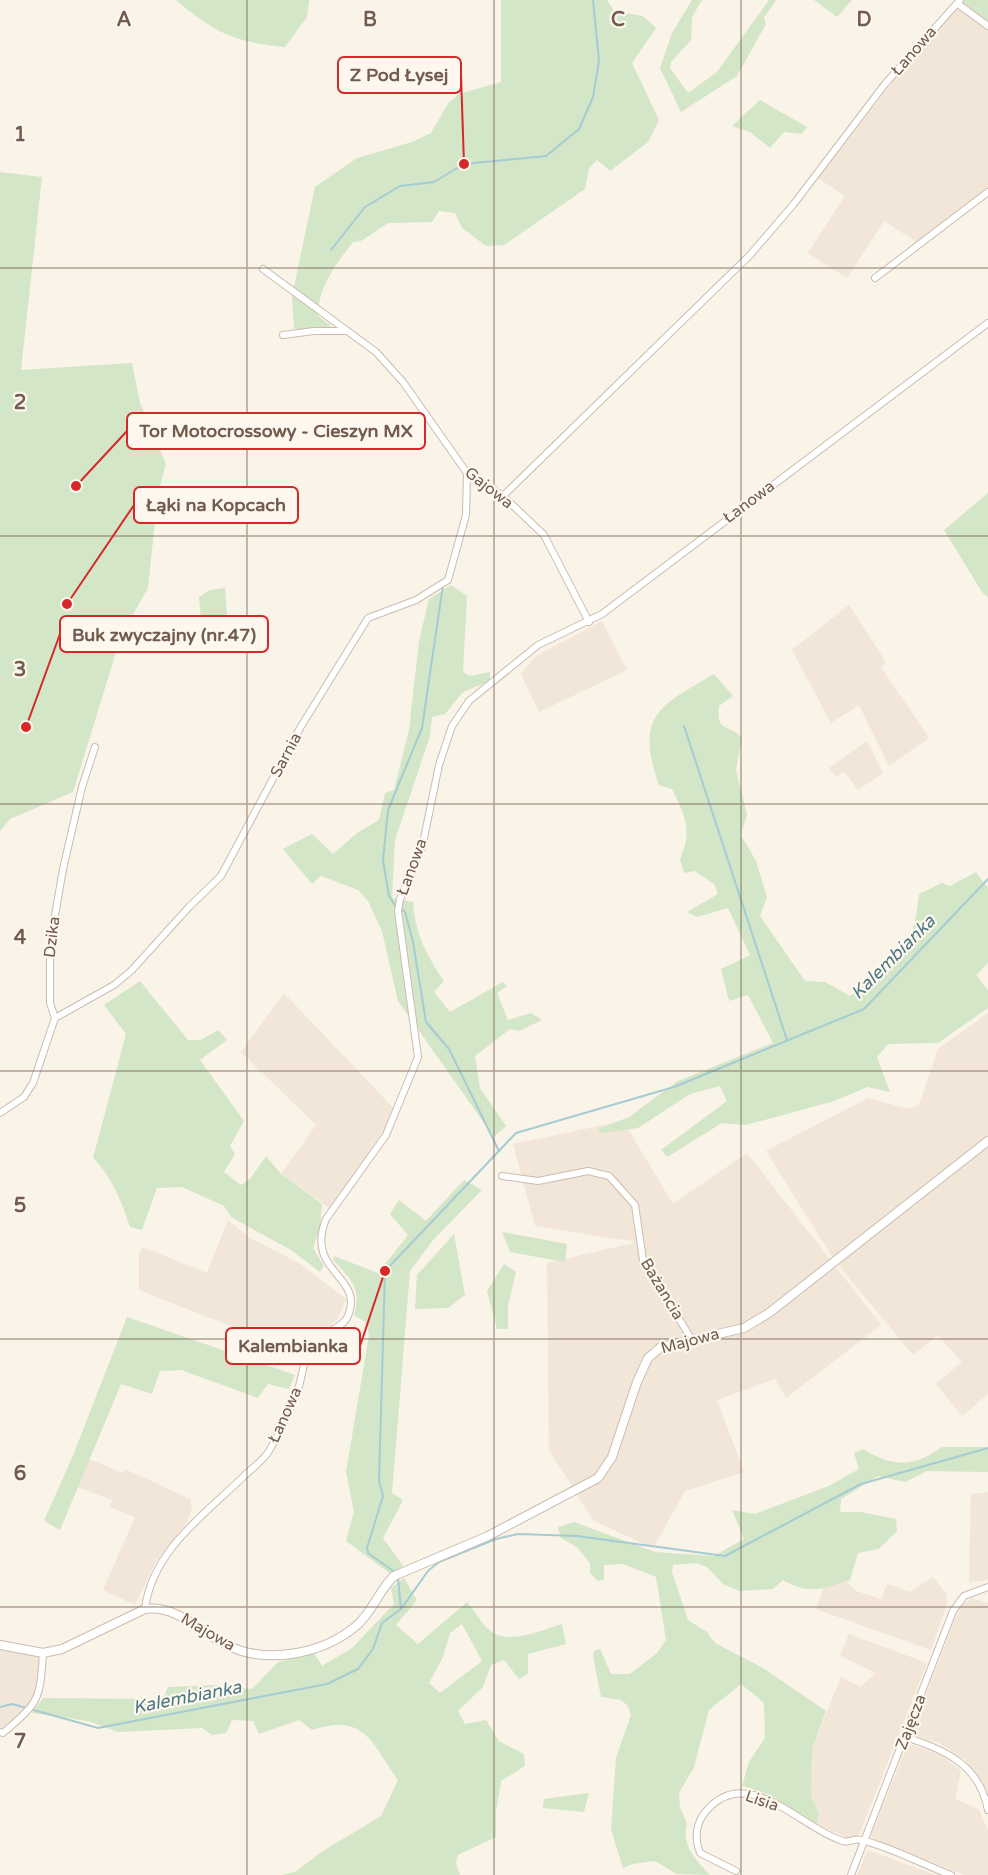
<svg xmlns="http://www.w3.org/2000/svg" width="988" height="1875" viewBox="0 0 988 1875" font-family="'Varela Round',sans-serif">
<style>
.residential{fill:#f1e6d7}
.green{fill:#d3e6c7;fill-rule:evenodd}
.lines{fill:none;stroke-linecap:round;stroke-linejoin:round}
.stream{stroke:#a5cbd3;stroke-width:2}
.minor-casing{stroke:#cbbcaf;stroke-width:8}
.tertiary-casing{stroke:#cbbcaf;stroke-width:10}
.minor{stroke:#fff;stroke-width:6}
.tertiary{stroke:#fff;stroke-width:8}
.grid{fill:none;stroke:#725c4e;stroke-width:1.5;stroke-opacity:0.55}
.labels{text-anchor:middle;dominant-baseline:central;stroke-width:4.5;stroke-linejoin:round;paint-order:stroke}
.street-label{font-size:16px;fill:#725c4e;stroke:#fdf7ee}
.water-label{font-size:18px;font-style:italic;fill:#4b7882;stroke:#fdf7ee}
.grid-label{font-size:20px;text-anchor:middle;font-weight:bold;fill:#725c4e;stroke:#fdf7ee;stroke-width:4.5;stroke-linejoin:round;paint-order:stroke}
.leader{fill:none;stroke:#d62828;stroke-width:2}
.callout-dot{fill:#d62828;stroke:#fdf7ee;stroke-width:2}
.callout{fill:#fdf7ee;stroke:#d62828;stroke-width:2}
.callout-label{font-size:18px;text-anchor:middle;font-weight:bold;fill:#725c4e}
</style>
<rect width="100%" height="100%" fill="#faf3e8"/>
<g class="residential">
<path d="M957,0H988V187L918,243L884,221L847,278L808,253L845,196L818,178Z"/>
<path d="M849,605L886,662L881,667L929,738L889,766L859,705L831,723L792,650Z"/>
<path d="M602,621L627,670L539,712L521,674L536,656Z"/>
<path d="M867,741L883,773L858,790L844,771L836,777L829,768Z"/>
<path d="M284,993L396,1111L331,1209L281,1174L316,1125L241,1052Z"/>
<path d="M988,1013V1394L962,1416L936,1384L962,1362L938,1335L913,1355L835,1261L766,1151L868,1098L909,1109L919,1105L938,1049Z"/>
<path d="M623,1121L673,1204L747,1153L881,1325L786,1398L775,1379L717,1400L744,1472L685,1491L653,1548L594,1521L549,1450L547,1263L637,1242L535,1226L513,1144Z"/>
<path d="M228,1220L250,1238L299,1263L346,1299L337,1320L309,1341L304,1355L139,1290V1254L142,1247L207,1273Z"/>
<path d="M89,1459L123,1473L125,1469L190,1499L192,1509L187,1522L155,1563L135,1605L103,1590L135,1517L110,1507L112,1500L77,1487Z"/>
<path d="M988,1492V1580L969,1582L971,1494Z"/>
<path d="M933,1577L946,1594L947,1604L931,1650L816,1609L824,1587L846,1581L856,1591L881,1599L887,1584L910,1592Z"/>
<path d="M972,1598L988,1603V1793L982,1781L964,1759L939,1743L915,1736L912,1731L956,1617L962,1605Z"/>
<path d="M849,1634L927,1663L859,1835L848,1838L817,1824L819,1813L811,1796V1782L812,1749L841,1677L860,1687L876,1673L840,1656Z"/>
<path d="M0,1649L37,1656L39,1659V1680L32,1703L5,1728L0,1729Z"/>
<path d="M912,1745L941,1755L961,1771L955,1799L979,1809L988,1831V1875H965L873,1839L871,1835L907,1746Z"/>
<path d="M868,1850L936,1875H857Z"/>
</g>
<g class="green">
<path d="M176,0H309L307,17L285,47C236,43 213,32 176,0Z"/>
<path d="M501,0H607L614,11L643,16L656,28L632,63L659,120L648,142L610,171L597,160L589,168L585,189L504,245L486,246L462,228L455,213L439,211L432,222L388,223L361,241L353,242C336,264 318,287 318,316L330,325L329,329H294L292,296L315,187L357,158L412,142L431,133L449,102L459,94L501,82Z"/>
<path d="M692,0H702L692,17L691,40L671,62L670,68L688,93L717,72L769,0H776L764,18L766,24L737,76L681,112L660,68L672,33Z"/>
<path d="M814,0H852L837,17Z"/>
<path d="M963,0H988V21L962,1Z"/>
<path d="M760,100L807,127L802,134L784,132L770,148L750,132L732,126Z"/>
<path d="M0,172L42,177L21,370L132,363L140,403L166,464L158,493L148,588L121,636L73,792L10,819L0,831Z"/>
<path d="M988,493V597L982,592L944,530Z"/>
<path d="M451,585L467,596L463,672L470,676L490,672V681L463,692L445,714L432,717L430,736L395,840L392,898L413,902C415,934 427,956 444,981L434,992L450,1012L503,982L507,986L497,993L508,1020L531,1013L542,1020L519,1031L510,1029L475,1056L480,1088L506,1126L494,1137L398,1001L382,931L368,901L358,890L321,876L312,884L283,849L312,834L333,854L357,833L379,820L385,793L394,790L409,730L419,641L429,599Z"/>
<path d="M225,588L227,615L201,619L199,597L210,590Z"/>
<path d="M714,674L733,696L719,706C716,732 727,724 742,737L736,770L747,814L741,835L756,861L767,897L760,916L805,981L825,982L850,996C898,963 913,954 919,894L942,883L950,886L976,872L988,888V963L976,975L988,990V1008L938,1043L888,1044L877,1057L890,1092L868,1087L834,1101L746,1125L722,1123L667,1157L661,1150L727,1101L720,1086L690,1094L638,1128L601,1133L598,1129L629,1117L678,1081L773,1043L748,995L729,1001L721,969L750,955L728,908L697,917L687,912L718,894L714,884L695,871L684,873L680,859C693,830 685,816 672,789L659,785C634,715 660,706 714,674Z"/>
<path d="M140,981L188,1040H201L218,1030L227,1040L200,1060L244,1121L230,1146L235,1154L224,1172L241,1185L250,1179L266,1156L281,1174L322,1204L320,1227L313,1248L324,1266L320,1272L291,1250L231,1217L224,1206L182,1187L157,1188L142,1230L130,1227C122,1202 112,1177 93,1158L126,1034L104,1005Z"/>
<path d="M464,1180L482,1190L433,1240L410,1271L392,1493L403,1500L383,1538L403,1566L391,1574L346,1541L354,1512L346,1472L369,1335L367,1323L354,1315C362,1288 351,1279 333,1260L334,1256L378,1273L408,1235L390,1214L399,1200L426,1221Z"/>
<path d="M502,1232L567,1244L565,1262L510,1252Z"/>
<path d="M454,1234L465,1295L448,1308L415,1309L417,1275Z"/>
<path d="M504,1264L516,1272L508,1305V1329H497L487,1291Z"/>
<path d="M127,1317L295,1375L289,1389L268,1384L258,1398L181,1370L160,1371L152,1394L121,1384L60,1530L44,1521L74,1453Z"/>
<path d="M942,1447H988V1472L927,1471L905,1482L878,1476L841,1499L840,1512H861L896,1519L897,1531L879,1549L858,1553L850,1580C822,1589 808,1595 783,1580L773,1589L740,1591L723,1584L707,1567L696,1563L673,1565L672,1572L688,1620L707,1632L715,1643L763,1668L826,1711L812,1749L811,1796L819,1813L817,1824L768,1794L742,1786L749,1762L765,1738L764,1703L741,1684L709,1710L694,1767L679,1793L680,1808L687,1823C681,1845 695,1859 710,1875L677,1874L655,1861L632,1864L623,1868L611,1829L616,1758L631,1715L628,1706L621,1700L601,1697L593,1656L594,1651L600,1649L611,1674H630L657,1653L666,1640L656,1577L623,1564L604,1565V1579L598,1581L590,1573V1563L578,1548L561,1538L558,1527L574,1522L655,1552L714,1556L744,1539L732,1510L755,1514L829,1486L859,1469L854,1453L863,1449C893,1468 914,1467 942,1447Z"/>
<path d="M404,1578L417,1600L396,1625L418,1644L467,1602C474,1610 480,1621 488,1629C507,1647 541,1630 562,1624L566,1644L528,1654V1674L519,1679L504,1660L491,1665L483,1687L458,1711L465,1724L486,1720L499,1741L524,1754L525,1766L501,1781L496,1812V1837L458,1855L456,1863L460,1875H282L295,1872L323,1851L381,1816L398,1780C371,1742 365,1713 312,1730L299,1720L259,1734L253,1721L232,1720L226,1733L212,1735L202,1728L118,1732L88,1721L32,1713L43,1698L163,1699L168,1687L217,1685L252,1689L278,1662L314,1653L322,1666L352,1648L394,1604L391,1588ZM462,1624L482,1661L440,1693L429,1683L443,1657L450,1633Z"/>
<path d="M589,1793L584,1812L543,1808L544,1799Z"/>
</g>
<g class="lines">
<g class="stream">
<path d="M331,250L365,207L400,186L434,182L464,164L546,156L579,129L593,97L599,61L593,0"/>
<path d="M684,726L787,1040"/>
<path d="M396,907L389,896L383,860L388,810L422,728L443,585"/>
<path d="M401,909L405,912L413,942L426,1022L449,1049L499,1151"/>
<path d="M396,1573L368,1553L367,1548L383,1496L379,1481L385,1271L516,1133L674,1087L864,1009L988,879"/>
<path d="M401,1609L428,1571L439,1562L496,1539L518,1534L577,1536L725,1556L861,1484L988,1448"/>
<path d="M0,1707L12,1704L98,1728L327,1684L358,1669L373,1649L382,1623L401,1609L398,1578"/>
</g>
<defs>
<g id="minor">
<path d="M958,4L988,26"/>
<path d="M263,269L376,352L403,382L467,473L503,496L544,535L589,622"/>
<path d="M875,278L988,192"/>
<path d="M283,335L314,331H347"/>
<path d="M503,496L750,255L793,205L885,84L960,0"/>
<path d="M55,1018L114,985L131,971L189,907L221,876L300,728L368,618L416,600L448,580L466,515L467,473"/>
<path d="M0,1113L24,1097L33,1083L55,1018L50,1003V944L63,869L82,787L95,747"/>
<path d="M502,1176L538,1181L588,1171L609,1176L635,1205L643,1260L692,1340"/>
<path d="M145,1609C152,1551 204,1515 243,1477C251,1469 263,1461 269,1451C280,1432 291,1409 298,1389C303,1376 303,1357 311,1345C319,1333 340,1330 347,1318C367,1275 304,1274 326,1219L386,1135L418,1057L398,911L400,899L422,848L439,765L452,726L469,701L538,645L602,614L988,323"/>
<path d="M0,1732L3,1733C39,1702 40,1701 43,1653"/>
<path d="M905,1737C944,1749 980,1765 988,1810"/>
<path d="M736,1871L700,1853C694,1838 696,1822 707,1810C748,1763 802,1829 843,1841C849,1843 854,1838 861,1840C891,1847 922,1864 951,1875"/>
<path d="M851,1875L953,1611L964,1596L988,1587"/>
</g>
<path id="tertiary" d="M0,1645L43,1653L62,1649L145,1609C178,1605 200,1632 227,1645C266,1665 323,1654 356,1626C372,1613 379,1590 394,1576L488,1536L598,1478L612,1457L637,1382L648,1358L661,1347L744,1328L769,1313L988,1141"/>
</defs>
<use href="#minor" class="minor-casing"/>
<use href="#tertiary" class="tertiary-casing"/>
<use href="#minor" class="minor"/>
<use href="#tertiary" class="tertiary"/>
</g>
<path class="grid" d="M247,0V1875M494,0V1875M741,0V1875M0,268H988M0,536H988M0,804H988M0,1071H988M0,1339H988M0,1607H988"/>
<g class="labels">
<g class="street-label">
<text transform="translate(914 51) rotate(-49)">Łanowa</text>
<text transform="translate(489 488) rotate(38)">Gajowa</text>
<text transform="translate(749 502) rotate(-37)">Łanowa</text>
<text transform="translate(286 755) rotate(-62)">Sarnia</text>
<text transform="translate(412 867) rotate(-70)">Łanowa</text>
<text transform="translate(52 937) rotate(-83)">Dzika</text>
<text transform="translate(662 1289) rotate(59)">Bażancia</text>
<text transform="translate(690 1341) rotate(-15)">Majowa</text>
<text transform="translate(285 1415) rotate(-66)">Łanowa</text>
<text transform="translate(208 1632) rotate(30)">Majowa</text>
<text transform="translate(911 1722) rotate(-69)">Zajęcza</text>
<text transform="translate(762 1801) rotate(19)">Lisia</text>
</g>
<g class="water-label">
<text transform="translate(893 957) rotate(-45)">Kalembianka</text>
<text transform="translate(187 1697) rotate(-11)">Kalembianka</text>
</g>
</g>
<g class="grid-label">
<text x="124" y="26">A</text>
<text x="370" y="26">B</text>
<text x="618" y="26">C</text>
<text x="864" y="26">D</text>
<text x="20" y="141">1</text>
<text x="20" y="409">2</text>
<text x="20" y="676">3</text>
<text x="20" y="944">4</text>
<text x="20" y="1212">5</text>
<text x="20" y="1480">6</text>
<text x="20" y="1748">7</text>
</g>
<path class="leader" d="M464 164L461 75M76 486L127 431M67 604L134 505M26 727L60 634M385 1271L360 1346"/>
<g class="callout-dot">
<circle cx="464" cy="164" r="6"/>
<circle cx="76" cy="486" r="6"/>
<circle cx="67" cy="604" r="6"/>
<circle cx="26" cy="727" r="6"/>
<circle cx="385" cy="1271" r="6"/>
</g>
<g class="callout">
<rect x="338" y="57" width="123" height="36" rx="6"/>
<rect x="127" y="413" width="298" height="36" rx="6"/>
<rect x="134" y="487" width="164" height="36" rx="6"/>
<rect x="60" y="616" width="208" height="36" rx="6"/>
<rect x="226" y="1328" width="134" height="36" rx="6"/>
</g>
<g class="callout-label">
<text x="399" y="81">Z Pod Łysej</text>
<text x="276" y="437">Tor Motocrossowy - Cieszyn MX</text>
<text x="216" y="511">Łąki na Kopcach</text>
<text x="164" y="641">Buk zwyczajny (nr.47)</text>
<text x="293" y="1352">Kalembianka</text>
</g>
</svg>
